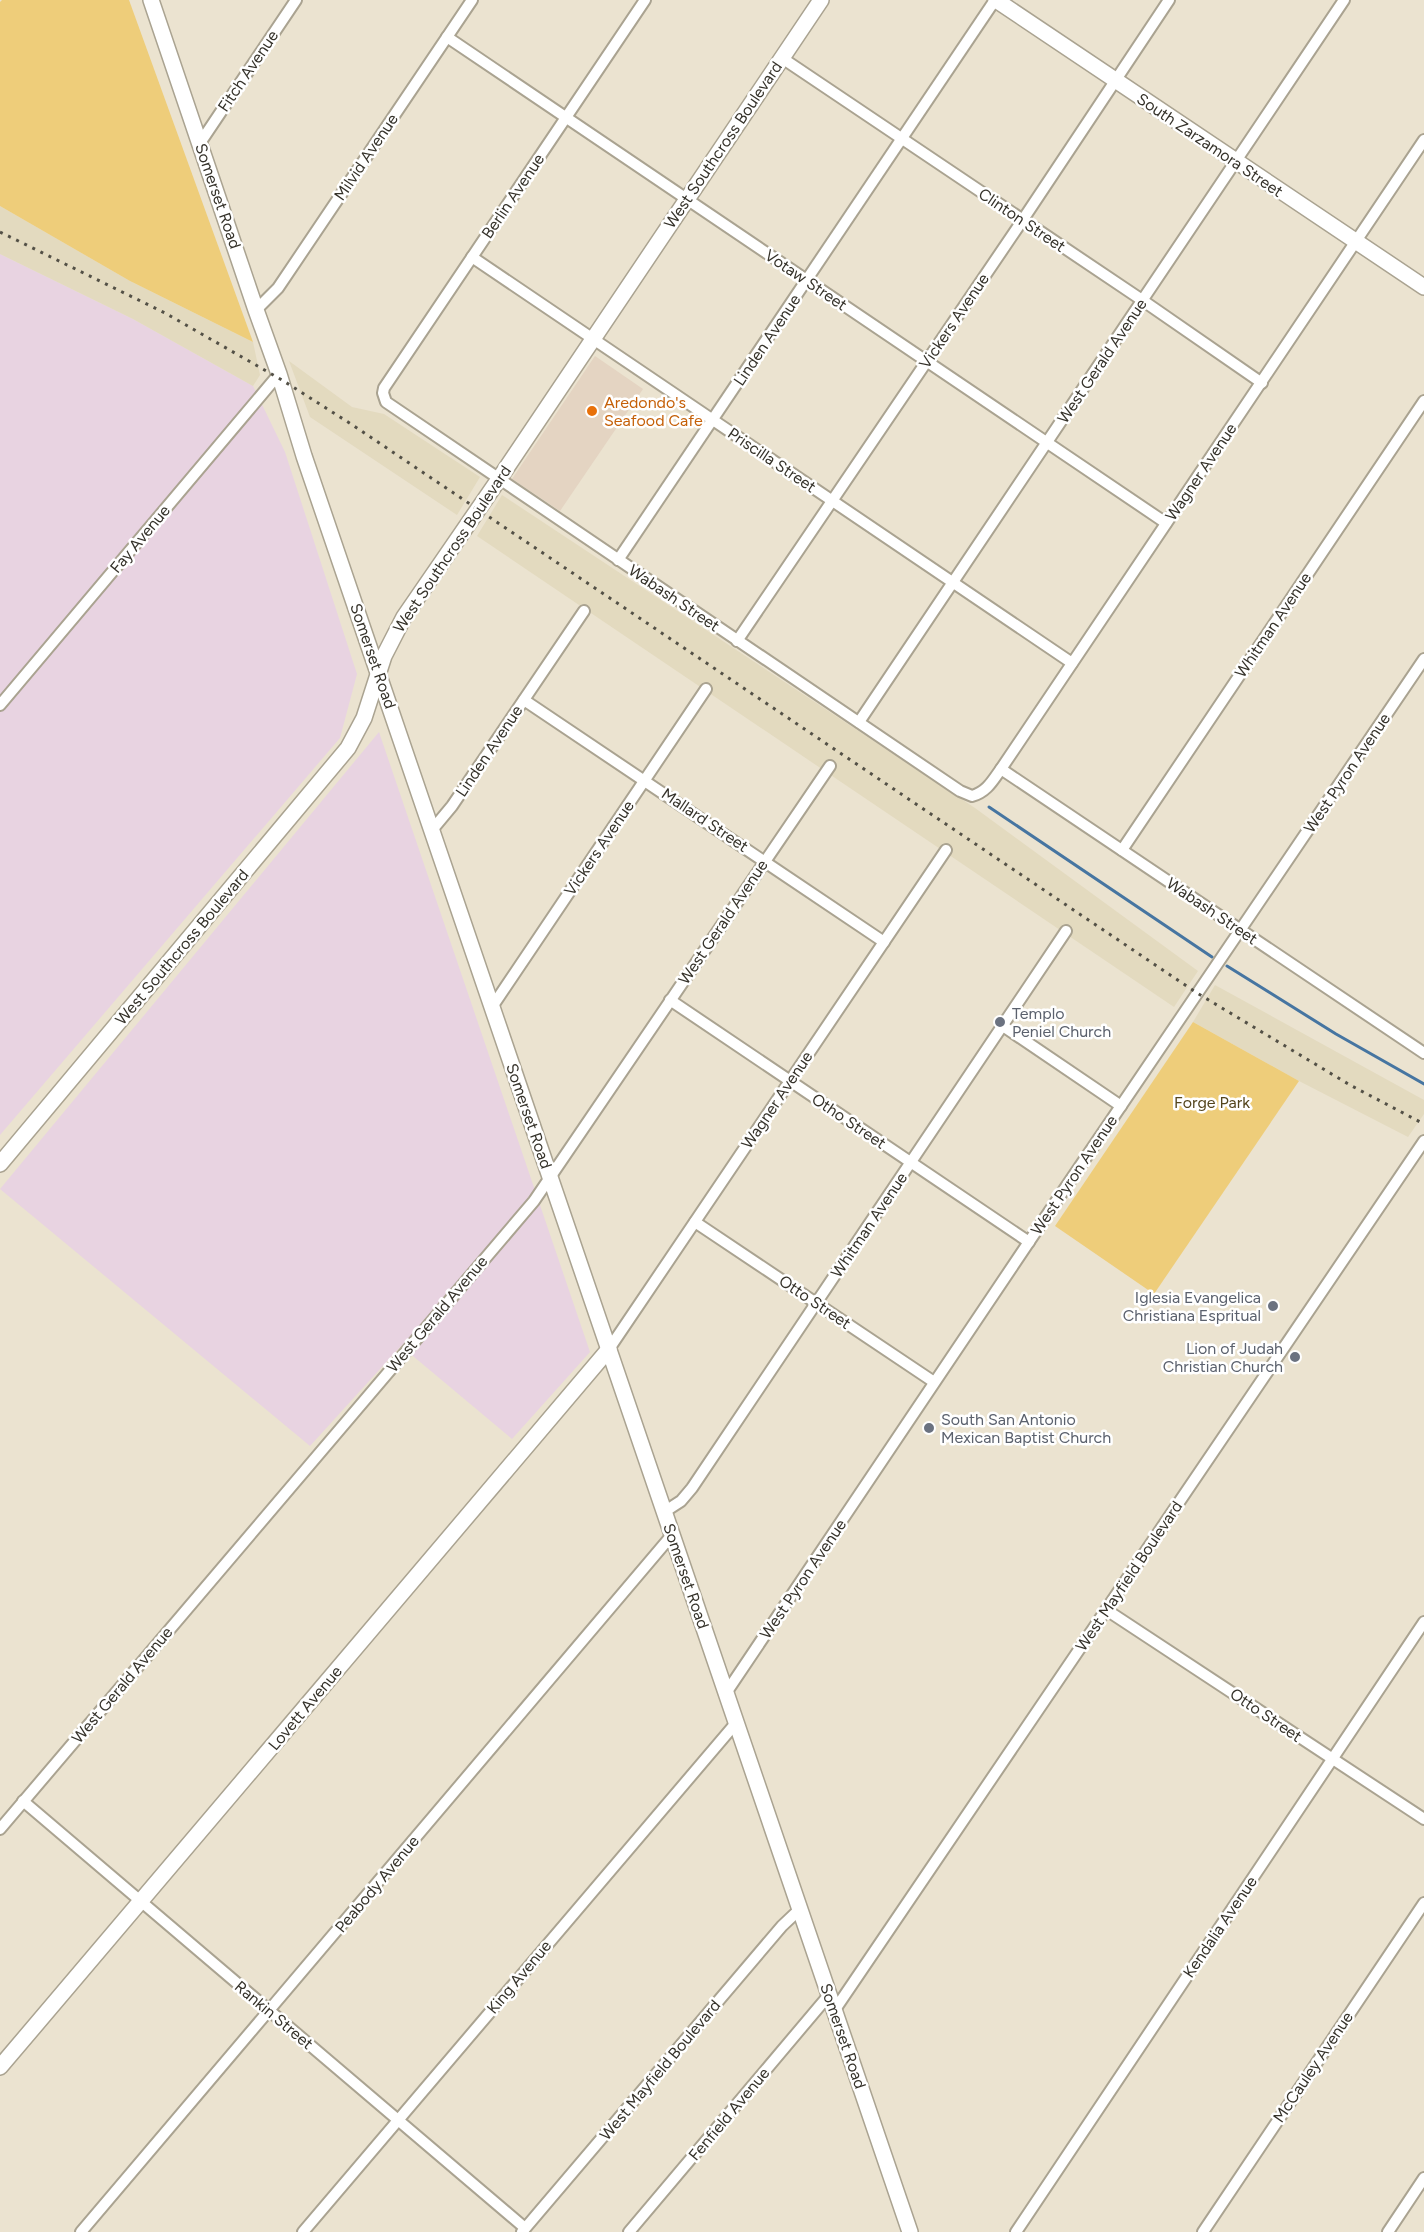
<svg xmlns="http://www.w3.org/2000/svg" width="1424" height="2232" viewBox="0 0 1424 2232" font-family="Figtree,sans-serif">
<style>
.commercial{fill:#e4d4c2}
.industrial{fill:#e8d3e1}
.built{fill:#e3dabf}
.green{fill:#eecd7a}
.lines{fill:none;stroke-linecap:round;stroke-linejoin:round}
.stream{stroke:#4675a1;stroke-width:3}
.street-casing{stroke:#aaa391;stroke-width:14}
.secondary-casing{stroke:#aaa391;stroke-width:18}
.street{stroke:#fff;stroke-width:10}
.secondary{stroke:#fff;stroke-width:15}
.rail{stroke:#535046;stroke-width:3;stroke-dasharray:3 6;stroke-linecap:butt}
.food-dot{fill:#e8710a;stroke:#fff;stroke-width:2}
.worship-dot{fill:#6b7280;stroke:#fff;stroke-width:2}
.labels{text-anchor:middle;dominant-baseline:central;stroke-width:5;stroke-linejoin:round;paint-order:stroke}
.street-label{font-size:16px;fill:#35322a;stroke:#fff}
.food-label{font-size:16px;fill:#c56008;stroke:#fff;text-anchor:start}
.worship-label{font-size:16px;fill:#5b616d;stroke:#fff;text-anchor:start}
.park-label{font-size:16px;fill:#54451d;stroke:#fff}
</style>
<rect width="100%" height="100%" fill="#ebe3d0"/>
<path class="commercial" d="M595,356L643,389L560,511L512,479Z"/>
<g class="industrial">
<path d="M0,254L133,319L253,386L285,452L357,674L340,738L0,1135Z"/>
<path d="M379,732L590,1352L512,1439L401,1346L310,1446L0,1189Z"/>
</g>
<g class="built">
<path d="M0,206L130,281L253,342L260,375L253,386L133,319L0,254Z"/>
<path d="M289,361L352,407L384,414L480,477L457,515L310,417Z"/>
<path d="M502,495L975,808L1198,971L1174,1007L477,536Z"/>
<path d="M1215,985L1424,1100V1114L1408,1137L1299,1081L1193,1022Z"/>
</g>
<g class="green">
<path d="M2,0H129L253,342L130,281L0,206V2Z"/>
<path d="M1193,1022L1299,1081L1154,1294L1055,1226Z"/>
</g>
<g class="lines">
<g class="stream">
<path d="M989,807L1212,957"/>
<path d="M1227,966L1336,1034L1424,1084"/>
</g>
<defs>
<g id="street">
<path d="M645,0L384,388L383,393L386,402L960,791L972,796C987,792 993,780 1001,769L1424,140"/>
<path d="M447,37L1166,523"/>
<path d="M782,58L1142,300L1262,383"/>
<path d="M200,143L296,0"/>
<path d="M472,257L1072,663"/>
<path d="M256,310L278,288L472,0"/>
<path d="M618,560L995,0"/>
<path d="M737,641L1022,221L1169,0"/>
<path d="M524,700L884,942"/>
<path d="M0,705L279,374"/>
<path d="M859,722L1344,0"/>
<path d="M1001,769L1424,1053"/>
<path d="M432,830L452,806L584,611"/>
<path d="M1122,850L1424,401"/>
<path d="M670,1000L1029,1242"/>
<path d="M492,1007L706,689"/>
<path d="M1003,1026L1121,1106"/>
<path d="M695,1222L934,1382"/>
<path d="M609,1349L946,850"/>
<path d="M664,1512L681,1501L692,1488L1066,931"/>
<path d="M1108,1611L1424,1819"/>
<path d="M726,1693L1049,1212L1424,659"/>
<path d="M23,1801L525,2228"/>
<path d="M0,1829L534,1201L830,766"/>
<path d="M834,2011L1424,1141"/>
<path d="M81,2232L672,1535"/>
<path d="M303,2232L736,1723"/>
<path d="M522,2232L782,1926L800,1909"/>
<path d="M629,2232L829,1995"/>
<path d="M1016,2232L1424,1622"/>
<path d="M1203,2232L1424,1903"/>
<path d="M1388,2232L1424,2178"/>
</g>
<g id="secondary">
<path d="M151,0L256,310L279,374L304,456L910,2232"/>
<path d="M996,0L1424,287"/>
<path d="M0,1164L348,748L364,718L384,656L404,617L499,479L821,0"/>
<path d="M0,2067L609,1349"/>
</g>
</defs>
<use href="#street" class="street-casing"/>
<use href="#secondary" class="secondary-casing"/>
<use href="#street" class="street"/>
<use href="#secondary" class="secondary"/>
<path class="rail" d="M0,232L165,313L282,380L351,424L1197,993L1350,1085L1424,1124"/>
</g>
<circle class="food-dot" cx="592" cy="411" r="6"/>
<g class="worship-dot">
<circle cx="1000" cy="1022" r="6"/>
<circle cx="1273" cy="1306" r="6"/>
<circle cx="1295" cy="1357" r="6"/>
<circle cx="929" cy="1428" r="6"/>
</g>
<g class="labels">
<g class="street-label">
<text transform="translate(248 71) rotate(-56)">Fitch Avenue</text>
<text transform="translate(723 145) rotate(-56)">West Southcross Boulevard</text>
<text transform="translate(1210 145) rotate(34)">South Zarzamora Street</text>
<text transform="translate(366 157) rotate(-56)">Milvid Avenue</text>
<text transform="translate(218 196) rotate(71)">Somerset Road</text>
<text transform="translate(513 196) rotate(-56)">Berlin Avenue</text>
<text transform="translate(1022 220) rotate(34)">Clinton Street</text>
<text transform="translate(806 280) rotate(34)">Votaw Street</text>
<text transform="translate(954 321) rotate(-56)">Vickers Avenue</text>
<text transform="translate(767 340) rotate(-56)">Linden Avenue</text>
<text transform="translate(1102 361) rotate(-56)">West Gerald Avenue</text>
<text transform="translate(772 460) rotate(34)">Priscilla Street</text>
<text transform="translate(1201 472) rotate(-56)">Wagner Avenue</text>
<text transform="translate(140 539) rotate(-50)">Fay Avenue</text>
<text transform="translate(452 549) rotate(-56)">West Southcross Boulevard</text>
<text transform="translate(674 598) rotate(34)">Wabash Street</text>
<text transform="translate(1273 625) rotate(-56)">Whitman Avenue</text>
<text transform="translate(373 656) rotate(71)">Somerset Road</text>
<text transform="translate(489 751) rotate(-56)">Linden Avenue</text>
<text transform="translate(1347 773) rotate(-56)">West Pyron Avenue</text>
<text transform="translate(705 820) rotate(34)">Mallard Street</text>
<text transform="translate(599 848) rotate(-56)">Vickers Avenue</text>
<text transform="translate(1212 911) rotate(34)">Wabash Street</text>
<text transform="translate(723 922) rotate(-56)">West Gerald Avenue</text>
<text transform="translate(182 947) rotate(-50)">West Southcross Boulevard</text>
<text transform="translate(777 1100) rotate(-56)">Wagner Avenue</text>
<text transform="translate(529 1116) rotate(71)">Somerset Road</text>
<text transform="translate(849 1121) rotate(34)">Otho Street</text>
<text transform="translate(1074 1175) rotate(-56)">West Pyron Avenue</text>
<text transform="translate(869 1225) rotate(-56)">Whitman Avenue</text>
<text transform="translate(815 1302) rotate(34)">Otto Street</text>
<text transform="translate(437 1314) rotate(-50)">West Gerald Avenue</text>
<text transform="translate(686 1576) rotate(71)">Somerset Road</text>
<text transform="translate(1129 1576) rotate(-56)">West Mayfield Boulevard</text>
<text transform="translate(803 1579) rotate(-56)">West Pyron Avenue</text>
<text transform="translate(122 1685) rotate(-50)">West Gerald Avenue</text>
<text transform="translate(305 1708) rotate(-50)">Lovett Avenue</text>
<text transform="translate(1266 1715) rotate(34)">Otto Street</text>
<text transform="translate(377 1884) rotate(-50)">Peabody Avenue</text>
<text transform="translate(1220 1927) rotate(-56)">Kendalia Avenue</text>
<text transform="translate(519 1977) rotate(-50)">King Avenue</text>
<text transform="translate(274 2015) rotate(40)">Rankin Street</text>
<text transform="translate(843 2036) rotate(71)">Somerset Road</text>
<text transform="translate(1313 2067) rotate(-56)">McCauley Avenue</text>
<text transform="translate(660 2070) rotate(-50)">West Mayfield Boulevard</text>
<text transform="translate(729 2114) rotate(-50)">Fenfield Avenue</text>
</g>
<g class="food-label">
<text x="604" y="402">Aredondo's<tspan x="604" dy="18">Seafood Cafe</tspan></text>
</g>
<g class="worship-label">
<text x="1012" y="1013">Templo<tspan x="1012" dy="18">Peniel Church</tspan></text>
<text x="1261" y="1297" text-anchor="end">Iglesia Evangelica<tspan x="1261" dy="18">Christiana Espritual</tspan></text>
<text x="1283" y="1348" text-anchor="end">Lion of Judah<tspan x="1283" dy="18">Christian Church</tspan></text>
<text x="941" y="1419">South San Antonio<tspan x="941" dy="18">Mexican Baptist Church</tspan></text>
</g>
<g class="park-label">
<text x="1212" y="1102">Forge Park</text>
</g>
</g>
</svg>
